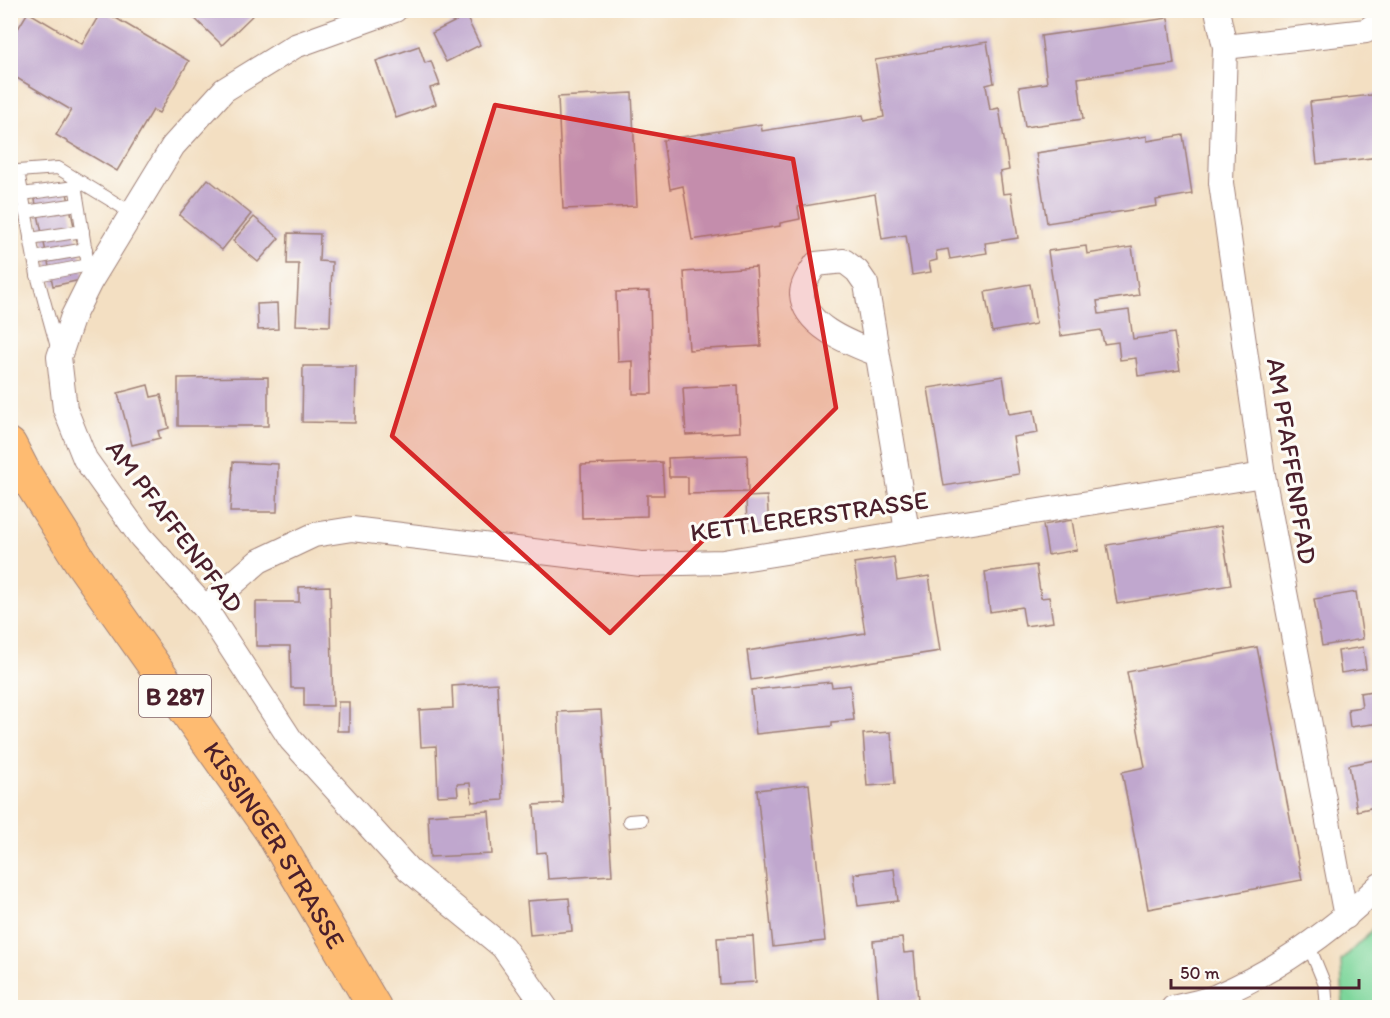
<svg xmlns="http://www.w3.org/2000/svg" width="1390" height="1018" viewBox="0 0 1390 1018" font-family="Itim,sans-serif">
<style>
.green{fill:#7bd59a;stroke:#627a62;stroke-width:1.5}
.building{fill:#c0a7ce}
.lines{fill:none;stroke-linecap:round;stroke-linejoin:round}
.service-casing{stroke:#9e7f76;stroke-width:14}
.minor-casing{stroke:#9e7f76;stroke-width:26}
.primary-casing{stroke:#9e7f76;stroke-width:35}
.service{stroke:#fff;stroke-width:12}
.minor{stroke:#fff;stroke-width:24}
.primary{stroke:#febb71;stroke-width:33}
.marked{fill:#d62828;fill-opacity:0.2;stroke:#d62828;stroke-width:4.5;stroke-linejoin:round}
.labels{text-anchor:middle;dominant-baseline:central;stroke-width:6;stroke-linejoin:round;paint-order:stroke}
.shield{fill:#fdfcf7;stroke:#806168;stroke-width:1.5}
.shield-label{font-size:24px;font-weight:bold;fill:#4a1f2b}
.street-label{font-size:26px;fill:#4a1f2b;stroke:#fdfcf7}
</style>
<rect width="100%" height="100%" fill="#fdfcf7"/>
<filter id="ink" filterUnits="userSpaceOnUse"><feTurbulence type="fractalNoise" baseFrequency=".0167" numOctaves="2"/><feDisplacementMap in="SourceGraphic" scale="12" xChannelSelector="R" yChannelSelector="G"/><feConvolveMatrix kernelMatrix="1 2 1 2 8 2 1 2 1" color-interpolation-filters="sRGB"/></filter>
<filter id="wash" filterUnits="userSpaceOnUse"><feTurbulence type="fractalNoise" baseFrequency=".008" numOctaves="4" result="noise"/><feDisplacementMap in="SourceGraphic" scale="24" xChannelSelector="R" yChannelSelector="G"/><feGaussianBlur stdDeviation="1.35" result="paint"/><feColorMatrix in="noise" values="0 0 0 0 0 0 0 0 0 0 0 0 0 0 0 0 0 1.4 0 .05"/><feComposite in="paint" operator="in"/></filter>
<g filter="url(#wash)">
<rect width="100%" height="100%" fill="#f3dfc2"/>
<path class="green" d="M1379,923V1007H1343L1341,961Z"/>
<g id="blocks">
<g class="building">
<path d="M102,10L189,61L159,113L153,110L117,171L56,135L71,110L10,74V42L28,12L82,44Z"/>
<path d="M186,10H258L222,45Z"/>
<path d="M466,16L480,45L446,62L432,33Z"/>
<path d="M1168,18L1174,64L1078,78L1083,119L1025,127L1019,87L1047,83L1041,36Z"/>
<path d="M987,42L994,83L986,85L990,110L999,108L1009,170L1000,172L1003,194L1011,193L1018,238L985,243L987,253L950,259L948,249L936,251L937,260L929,262L931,272L912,275L906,235L882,239L875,194L798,207L800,219L780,223V226L692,240L683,186L670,189L663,140L761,124L762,131L863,115L864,121L884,117L875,60Z"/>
<path d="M419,46L425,63L431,61L440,85L430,88L436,104L396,118L376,61Z"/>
<path d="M632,93L637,206L563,209L558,97Z"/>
<path d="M1380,94V157L1317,164L1310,102Z"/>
<path d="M1183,135L1192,194L1156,200L1157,206L1047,223L1036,153L1147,136V141Z"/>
<path d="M208,179L251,214L222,250L179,215Z"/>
<path d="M66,188L85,279L53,286L34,195Z"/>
<path d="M254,217L279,238L258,262L233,241Z"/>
<path d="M288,233L320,234L319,261L332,262L330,326L296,325L299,264H287Z"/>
<path d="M1086,246L1087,254L1132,247L1139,295L1097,301L1099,314L1129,310L1133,339L1174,333L1180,370L1138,376L1136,358L1120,360L1118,342L1104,344L1101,330L1061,336L1048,251Z"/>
<path d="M756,267L761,346L689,350L684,272Z"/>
<path d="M1030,284L1036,324L992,332L985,292Z"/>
<path d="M650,291L652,394H633V361L618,362L616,292Z"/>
<path d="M277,303L278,329L258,330L257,304Z"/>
<path d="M303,366H356L355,423L302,422Z"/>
<path d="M1003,376L1009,414L1034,410L1038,433L1013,437L1019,474L944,486L928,388Z"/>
<path d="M268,377V426H178V378Z"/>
<path d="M148,385L151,397L161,395L169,428L158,431L160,438L132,445L118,393Z"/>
<path d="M738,385L740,432L686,435L683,388Z"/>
<path d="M747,455L748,492L688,494V477H669L668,458Z"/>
<path d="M233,462L278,464L277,512H230Z"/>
<path d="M662,462L664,495H647V516L582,518L581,465Z"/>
<path d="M767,496L769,528L747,529L746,497Z"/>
<path d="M1072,520L1077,550L1048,555L1043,525Z"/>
<path d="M1221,526L1231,585L1117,604L1107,545Z"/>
<path d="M894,557L897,581L929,576L940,651L751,680L747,651L865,633L854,563Z"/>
<path d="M1036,565L1041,598L1049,597L1053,622L1025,626L1022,607L990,612L985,572Z"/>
<path d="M330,586L333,706H304V688H291L290,646H256V602H299V587Z"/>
<path d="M1356,592L1363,639L1322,646L1314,599Z"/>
<path d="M1257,647L1302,880L1148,909L1122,772L1145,767L1127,672Z"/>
<path d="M1363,647L1366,669L1341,673L1338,651Z"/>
<path d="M831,682L832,687L850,685L854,720L832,722V726L756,734L751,690Z"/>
<path d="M497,683L503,800L472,802L470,783L457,784L458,795L438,796L436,746L421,747L419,710L453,708L452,686Z"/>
<path d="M1380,690V723L1350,727L1348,709L1362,707L1360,693Z"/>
<path d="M338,702H349V731H337Z"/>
<path d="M601,710L612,875L548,879L546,852L537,853L534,805L563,803L558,712Z"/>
<path d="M891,732L895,784L867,786L863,734Z"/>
<path d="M1380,759V816H1377L1375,807L1357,811L1349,765Z"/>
<path d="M809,784L825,941L773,947L757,790Z"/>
<path d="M489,811L492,854L430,857L428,815Z"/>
<path d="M894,869L898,901L858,906L854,874Z"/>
<path d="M569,898L572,931L530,935L527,901Z"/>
<path d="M753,936L756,982L720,984L717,938Z"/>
<path d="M902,938L904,953L914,952L918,1001L879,1005L873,941Z"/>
</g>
</g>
</g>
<g filter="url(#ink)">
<use href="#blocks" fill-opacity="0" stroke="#9e7f76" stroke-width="1.5"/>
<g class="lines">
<defs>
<g id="service">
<path d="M74,178L90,278"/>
<path d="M22,194L75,187"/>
<path d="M25,212L78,204"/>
<path d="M30,239L83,231"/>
<path d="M34,258L86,249"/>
<path d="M37,275L89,265"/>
<path d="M58,351L37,275L18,171L58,168L132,213"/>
<path d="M629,821L641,820"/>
<path d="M1309,946L1325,985L1327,1008"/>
</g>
<g id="minor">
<path d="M395,10L295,46L224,90L173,146L90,282L73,316L59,357L65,409L85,459L141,537L205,608L291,740L409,870L503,947L546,1008"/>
<path d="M1217,10L1225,47L1221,183L1263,475L1346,917"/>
<path d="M1225,47L1366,31L1380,21"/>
<path d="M877,354C852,344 804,327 802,294C802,283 811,272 816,264L844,261L857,271L866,284L907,531"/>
<path d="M205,608L259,561L314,535L352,529L641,564L723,562L1263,475"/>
<path d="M1173,1008C1187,1004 1204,1002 1217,996C1278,970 1332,931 1380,885"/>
</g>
<g id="primary">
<path id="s1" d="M10,445L25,474L80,561L271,831L375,1008"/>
</g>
</defs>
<use href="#service" class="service-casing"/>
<use href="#minor" class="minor-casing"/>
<use href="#primary" class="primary-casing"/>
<use href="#service" class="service"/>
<use href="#minor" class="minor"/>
<use href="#primary" class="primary"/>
</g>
</g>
<path class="marked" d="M495,105L793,159L836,408L610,633L392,436Z"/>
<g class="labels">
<rect class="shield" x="139" y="675" width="72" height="42" rx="4.5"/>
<g class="shield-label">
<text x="175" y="696">B 287</text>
</g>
<g class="street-label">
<text transform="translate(1292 461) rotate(81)">AM PFAFFENPFAD</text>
<text transform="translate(809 516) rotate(-8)">KETTLERERSTRASSE</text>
<text transform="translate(175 526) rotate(53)">AM PFAFFENPFAD</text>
<text stroke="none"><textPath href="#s1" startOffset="480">KISSINGER STRASSE</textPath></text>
</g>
</g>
<rect width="1390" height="1018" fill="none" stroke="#fdfcf7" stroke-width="36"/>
<path d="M1171 979v9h188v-9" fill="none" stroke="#4a1f2b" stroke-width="3"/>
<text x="1180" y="979" font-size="18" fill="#4a1f2b" stroke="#fdfcf7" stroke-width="4.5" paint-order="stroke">50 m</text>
</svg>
